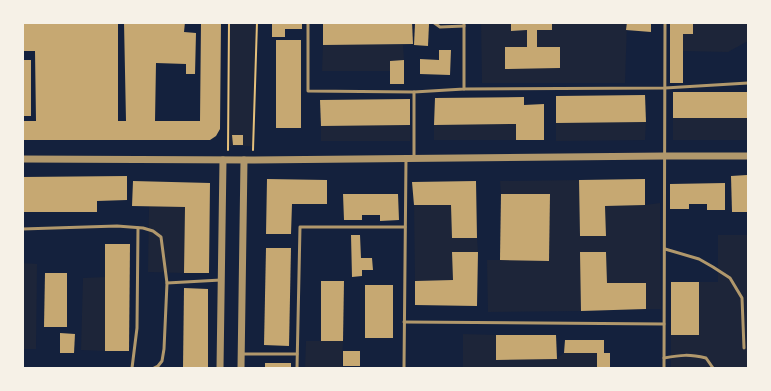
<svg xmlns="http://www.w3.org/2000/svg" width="771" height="391" viewBox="0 0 771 391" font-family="Quicksand,sans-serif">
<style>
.green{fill:#1d2539}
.building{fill:#c6a872}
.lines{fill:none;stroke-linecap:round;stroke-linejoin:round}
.path{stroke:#e5c07b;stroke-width:2}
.service{stroke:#b1986c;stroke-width:3}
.tertiary{stroke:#b1986c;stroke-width:7}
</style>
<rect width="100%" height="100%" fill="#14213d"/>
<g class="green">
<path d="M230,23H257L254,146H228Z"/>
<path d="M481,23H511L512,31L527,30V47H505V69L560,68V47H537V30H552V23H627L625,83H482Z"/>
<path d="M693,23H748V41L728,52L683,51V34H693Z"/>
<path d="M323,45H403L404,60L390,61V71H322Z"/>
<rect x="673" y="118" width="75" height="22"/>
<path d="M646,122L645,140L556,141V123Z"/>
<path d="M516,124V140H434V125Z"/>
<path d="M410,125V141H321V126Z"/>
<path d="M579,180L580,236L606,235L605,206L645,205L660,203L661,309H646L645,283H607L606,252H581V311L488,312L487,260H500L550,194H501L500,181Z"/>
<path d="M414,205H451L452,238H477L478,252L452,253L453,280L415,281Z"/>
<path d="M149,206L185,207L184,273L148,272Z"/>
<path d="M718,235H748V368H671V335H699V282H718Z"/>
<path d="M23,263L37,264L36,349H23Z"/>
<path d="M105,277V351L81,350L83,278Z"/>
<path d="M463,334L496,335V360L556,359L564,353H597V368H463Z"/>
<path d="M306,341H343L342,368H305Z"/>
</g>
<g class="building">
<path d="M22,22H118V121H126L124,22H185L184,32L196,33L195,74H186V64L156,63L155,121H200L201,22H221L220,129L216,136L210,140H22V121H36L35,51H22Z"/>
<path d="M272,22H302V29H285V37H272Z"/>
<path d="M323,22H412L413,44L323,45Z"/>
<path d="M511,22H552V30H537V47H560V68L505,69V47H527V30L511,31Z"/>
<path d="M627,22H651V32L626,30Z"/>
<path d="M415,24H429L428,46L414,45Z"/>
<path d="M670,24H693V34H683V83H670Z"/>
<rect x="276" y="40" width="25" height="88"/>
<path d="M439,50H451L450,75L420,74V59L439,60Z"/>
<rect x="22" y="60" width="9" height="56"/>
<path d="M404,60V84H390V61Z"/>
<rect x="673" y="92" width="75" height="26"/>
<path d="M645,95L646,122L556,123V96Z"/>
<path d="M524,97V105L544,104V140H516V124L434,125L435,98Z"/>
<path d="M410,99V125L321,126L320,100Z"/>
<path d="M232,135H243V145H233Z"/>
<path d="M747,175V212H732L731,176Z"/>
<path d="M127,176V200L97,201V212H22V177Z"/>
<path d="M267,179L327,180V204H292L291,234H266Z"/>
<path d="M645,179V205L605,206L606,236H580L579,180Z"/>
<path d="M133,181L210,183L209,273H184L185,207L132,206Z"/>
<path d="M476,181L477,238H452L451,205H414L412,182Z"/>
<path d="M725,183V210H707V204H689V209H670V184Z"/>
<path d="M343,194H398L399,220L380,221V215H362V220H344Z"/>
<path d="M501,194H550L549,261L500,260Z"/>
<path d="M351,235H360L361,258H372L373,270H362V276L352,277Z"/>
<path d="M105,244H130L129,351H105Z"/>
<path d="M266,248H291L289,346L264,345Z"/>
<path d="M452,252H478L477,306L415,305V281L453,280Z"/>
<path d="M580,252H606L607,283H646V309L581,311Z"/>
<path d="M45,273H67V327H44Z"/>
<path d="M321,281H344L343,341H321Z"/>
<rect x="671" y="282" width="28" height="53"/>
<rect x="365" y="285" width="28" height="53"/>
<path d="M184,288L208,289V368H183Z"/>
<path d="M60,333L75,334L74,353H60Z"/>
<path d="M496,335H556L557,359L496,360Z"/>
<path d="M565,340H604V353H610V368H597V353H564Z"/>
<rect x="343" y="351" width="17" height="15"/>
<rect x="265" y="363" width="26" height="5"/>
</g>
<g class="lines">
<g class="path">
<path d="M228,150L229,22"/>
<path d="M253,150L257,22"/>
</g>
<g class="service">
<path d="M308,22V91L414,92"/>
<path d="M433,22L440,27L464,26"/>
<path d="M464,89L665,88L748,83"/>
<path d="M414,158V92L464,89V22"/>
<path d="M22,229L117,226L143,228L153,231L161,237L167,283L221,280"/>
<path d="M665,249L699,259L713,267L730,278L742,298L744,348"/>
<path d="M404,322L664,324"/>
<path d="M242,354H297"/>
<path d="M664,358C681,355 689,354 706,358L713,368"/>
<path d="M132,368L137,328L138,228"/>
<path d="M154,368L158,366L162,361L164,349L167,283"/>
<path d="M297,368L300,227H405"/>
<path d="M404,368L406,159"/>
<path d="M664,368L665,22"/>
</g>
<g class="tertiary">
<path d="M22,159L253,160L665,156H748"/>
<path d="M220,368L223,160"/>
<path d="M241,368L244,160"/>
</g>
</g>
<rect width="771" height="391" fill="none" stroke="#f6f1e7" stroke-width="48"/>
</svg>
